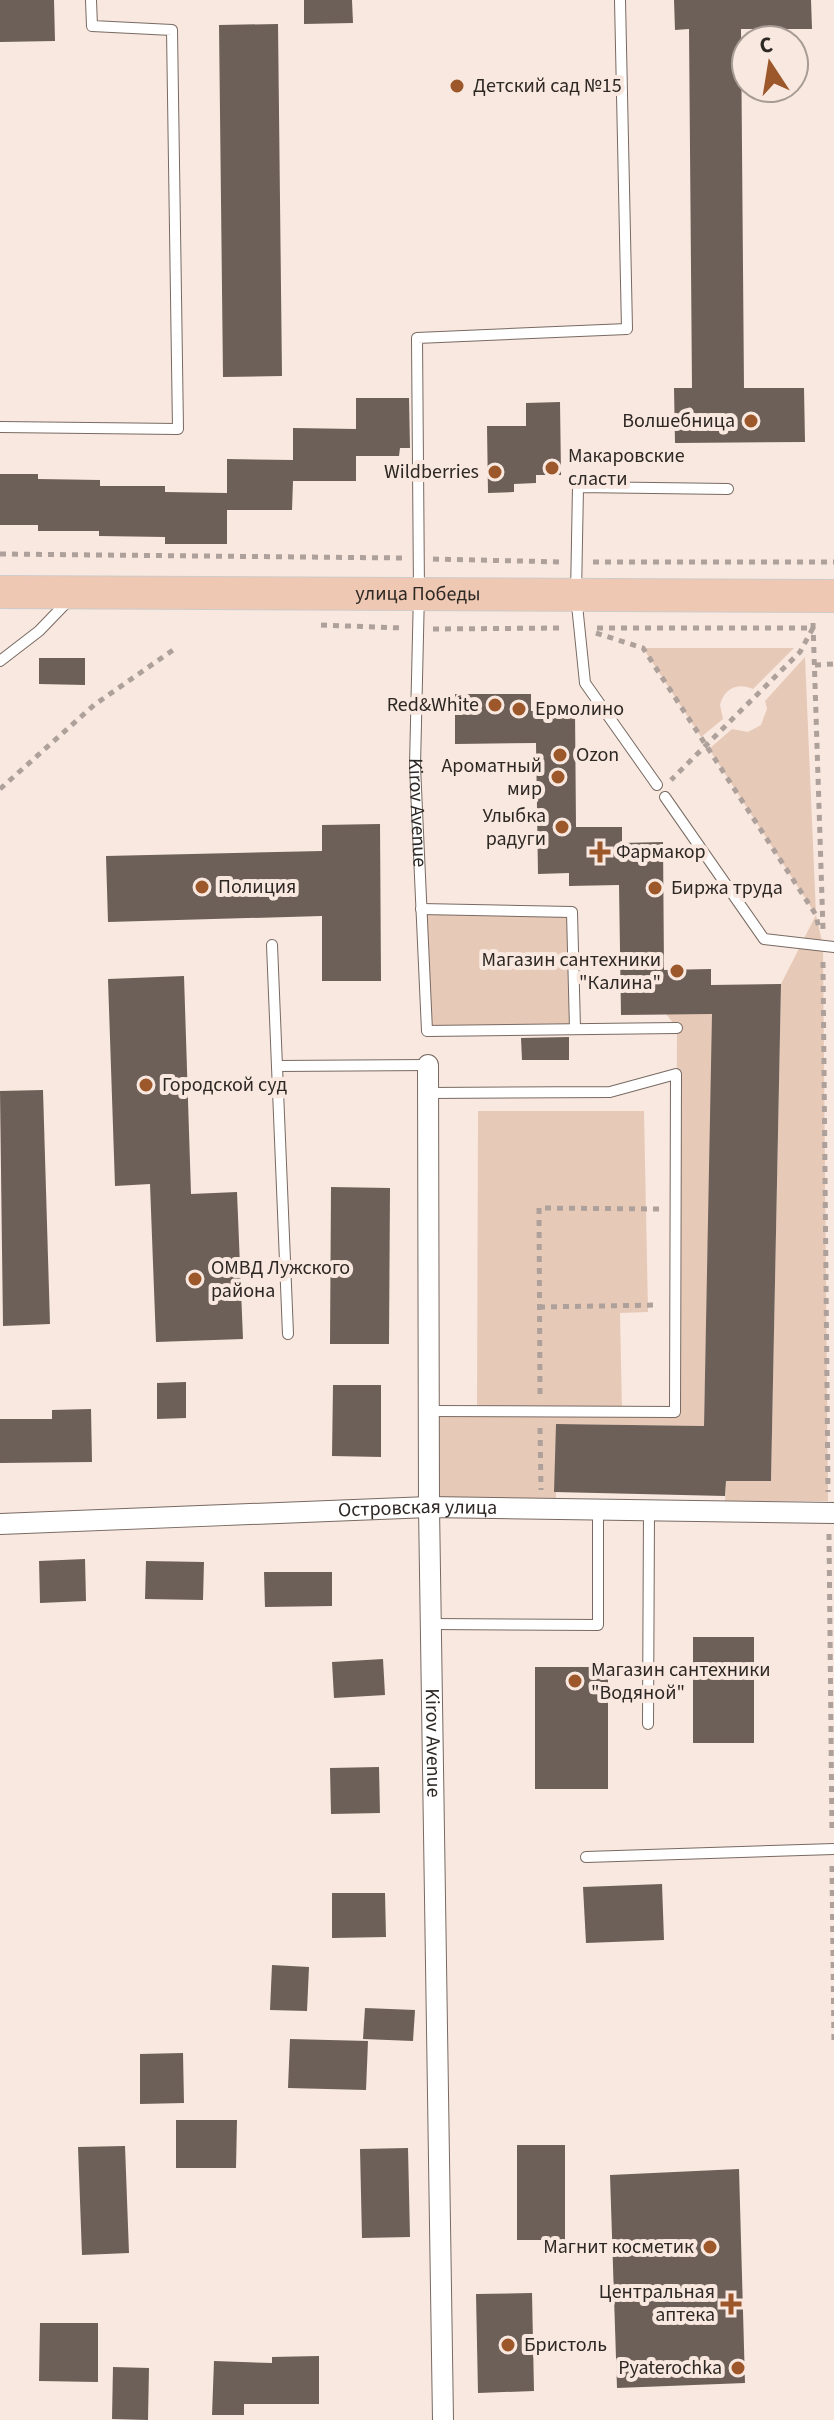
<svg xmlns="http://www.w3.org/2000/svg" width="834" height="2420" viewBox="0 0 834 2420" font-family="'Source Sans 3',sans-serif">
<style>
.green{fill:#e7c9b8}
.building{fill:#6d6058}
.lines{fill:none;stroke-linecap:round;stroke-linejoin:round}
.service-casing{stroke:#786a62;stroke-width:12}
.minor-casing{stroke:#786a62;stroke-width:22}
.primary-casing{stroke:#cdcbcb;stroke-width:34}
.path{stroke:#aea19b;stroke-width:5;stroke-dasharray:6 6;stroke-linecap:butt}
.service{stroke:#fff;stroke-width:10}
.minor{stroke:#fff;stroke-width:20}
.primary{stroke:#eec8b2;stroke-width:32}
.poi-dot{fill:#9c572a;stroke:#f8e8df;stroke-width:3}
.labels{text-anchor:middle;dominant-baseline:central;stroke-width:8;stroke-linejoin:round;paint-order:stroke}
.poi-label{font-size:20px;fill:#2e2825;stroke:#f8e8df;text-anchor:start}
.street-label{font-size:20px;fill:#2e2825;stroke:#f8e8df}
</style>
<rect width="100%" height="100%" fill="#f8e8df"/>
<g class="green">
<path d="M643,648H794L753,689C737,682 724,689 720,705L723,719L701,737Z"/>
<path d="M805,657L816,915L823,946L828,1501H725L726,1481L771,1480L781,984L816,915L709,749L732,729L748,732L761,725L767,709L765,701Z"/>
<path d="M421,909L572,912L575,1029L427,1031Z"/>
<path d="M666,1014H713L704,1426L556,1424V1500L429,1499V1411H477L478,1111H644L648,1312L620,1313L622,1411L675,1412L677,1028Z"/>
</g>
<g class="building">
<path d="M0,0H54L55,41L0,42Z"/>
<path d="M304,0H352L353,23L304,24Z"/>
<path d="M674,0H811L812,29H741L744,388H804L805,442L675,443L674,388H692L689,29L675,30Z"/>
<path d="M278,24L282,376L223,377L219,25Z"/>
<path d="M356,398H409L410,448H400L399,456H356V481H293L292,510H227V544H165V537L99,536V531H38V525H0V474H38V479L100,480V486H165V492L227,493V459L293,460V428L356,429Z"/>
<path d="M560,402L561,475H536V483L514,484V492L488,493L487,426H526V403Z"/>
<path d="M39,658H85V685L39,684Z"/>
<path d="M455,694H531V711H575L576,827H622V843L663,842L664,970L711,969V985L781,984L771,1481H726L725,1496L554,1492L556,1424L704,1426L712,1014L621,1015L619,885L569,886V873L538,874L536,743L455,744Z"/>
<path d="M380,824L381,981H322V916L108,922L106,856L322,851V825Z"/>
<path d="M184,976L191,1194L237,1192L243,1339L156,1342L150,1184L115,1186L108,979Z"/>
<path d="M569,1037V1060H522L521,1038Z"/>
<path d="M43,1090L50,1324L3,1326L0,1091Z"/>
<path d="M331,1187L390,1188L389,1344H330Z"/>
<path d="M186,1382V1418L157,1419V1383Z"/>
<path d="M333,1385H381V1457L332,1456Z"/>
<path d="M91,1409L92,1462L0,1463V1419H52V1410Z"/>
<path d="M85,1559L86,1601L40,1603L39,1561Z"/>
<path d="M146,1561L204,1562L203,1600L145,1599Z"/>
<path d="M264,1572H332V1606L265,1607Z"/>
<rect x="693" y="1637" width="61" height="106"/>
<path d="M383,1659L385,1695L334,1698L332,1662Z"/>
<rect x="535" y="1667" width="73" height="122"/>
<path d="M379,1767L380,1813L331,1814L330,1768Z"/>
<path d="M662,1884L664,1940L586,1943L583,1887Z"/>
<path d="M332,1893H385L386,1937L332,1938Z"/>
<path d="M272,1965L309,1967L307,2011L270,2010Z"/>
<path d="M365,2008L415,2010L413,2041L363,2039Z"/>
<path d="M290,2039L368,2041L366,2090L288,2088Z"/>
<path d="M183,2053L184,2103L140,2104V2054Z"/>
<path d="M176,2120H237L236,2168H176Z"/>
<rect x="517" y="2145" width="48" height="95"/>
<path d="M125,2146L129,2253L82,2255L78,2147Z"/>
<path d="M408,2148L410,2237L362,2238L360,2149Z"/>
<path d="M739,2169L745,2383L617,2388L610,2175Z"/>
<path d="M532,2293L534,2391L478,2393L476,2294Z"/>
<path d="M40,2323H98V2382L39,2381Z"/>
<path d="M319,2356V2404H244V2415H212L214,2361L272,2363V2357Z"/>
<path d="M113,2367L149,2368L148,2420L112,2419Z"/>
</g>
<g class="lines">
<defs>
<g id="service">
<path id="s1" d="M620,0L627,329L417,338L419,592L415,766L427,1031L677,1028"/>
<path d="M0,427L178,429L172,30L92,26L91,0"/>
<path d="M0,661L39,631L68,601"/>
<path d="M657,785L585,683L576,595L578,487L728,489"/>
<path d="M665,797L764,939L834,947"/>
<path d="M421,909L572,912L575,1029"/>
<path d="M272,945L288,1334"/>
<path d="M277,1066L428,1065"/>
<path d="M428,1093L610,1092L676,1074L675,1412L429,1411"/>
<path d="M431,1624L598,1625V1509"/>
<path d="M648,1724L649,1510"/>
<path d="M586,1857L834,1849"/>
</g>
<g id="minor">
<path id="s2" d="M428,1065L429,1507L443,2420"/>
<path id="s3" d="M0,1524L429,1507L834,1513"/>
</g>
<g id="primary">
<path id="s4" d="M0,592L834,596"/>
</g>
</defs>
<use href="#service" class="service-casing"/>
<use href="#minor" class="minor-casing"/>
<use href="#primary" class="primary-casing"/>
<g class="path">
<path d="M0,554L403,558"/>
<path d="M433,559L563,562"/>
<path d="M593,562H834"/>
<path d="M813,623L823,929"/>
<path d="M321,625L403,628"/>
<path d="M597,628H813L800,652L671,780"/>
<path d="M433,629L563,628"/>
<path d="M596,633L643,648L816,915L819,929"/>
<path d="M815,665L834,664"/>
<path d="M0,789L94,705L173,650"/>
<path d="M823,962L828,1492"/>
<path d="M539,1307L658,1305"/>
<path d="M540,1394L539,1208L659,1209"/>
<path d="M540,1428L541,1490"/>
<path d="M829,1534L832,1832"/>
<path d="M832,1866L834,2045"/>
</g>
<use href="#service" class="service"/>
<use href="#minor" class="minor"/>
<use href="#primary" class="primary"/>
</g>
<g class="poi-dot">
<circle cx="457" cy="86" r="8"/>
<circle cx="751" cy="421" r="8"/>
<circle cx="552" cy="468" r="8"/>
<circle cx="495" cy="472" r="8"/>
<circle cx="495" cy="705" r="8"/>
<circle cx="519" cy="709" r="8"/>
<circle cx="560" cy="755" r="8"/>
<circle cx="558" cy="777" r="8"/>
<circle cx="562" cy="827" r="8"/>
<path d="M596 840h8v8h8v8h-8v8h-8v-8h-8v-8h8z"/>
<circle cx="202" cy="887" r="8"/>
<circle cx="655" cy="888" r="8"/>
<circle cx="677" cy="971" r="8"/>
<circle cx="146" cy="1085" r="8"/>
<circle cx="195" cy="1279" r="8"/>
<circle cx="575" cy="1681" r="8"/>
<circle cx="710" cy="2247" r="8"/>
<path d="M727 2292h8v8h8v8h-8v8h-8v-8h-8v-8h8z"/>
<circle cx="508" cy="2345" r="8"/>
<circle cx="738" cy="2368" r="8"/>
</g>
<g class="labels">
<g class="poi-label">
<text x="473" y="86">Детский сад №15</text>
<text x="735" y="421" text-anchor="end">Волшебница</text>
<text x="568" y="456">Макаровские<tspan x="568" dy="23">сласти</tspan></text>
<text x="479" y="472" text-anchor="end">Wildberries</text>
<text x="479" y="705" text-anchor="end">Red&amp;White</text>
<text x="535" y="709">Ермолино</text>
<text x="576" y="755">Ozon</text>
<text x="542" y="766" text-anchor="end">Ароматный<tspan x="542" dy="23">мир</tspan></text>
<text x="546" y="816" text-anchor="end">Улыбка<tspan x="546" dy="23">радуги</tspan></text>
<text x="616" y="852">Фармакор</text>
<text x="218" y="887">Полиция</text>
<text x="671" y="888">Биржа труда</text>
<text x="661" y="960" text-anchor="end">Магазин сантехники<tspan x="661" dy="23">"Калина"</tspan></text>
<text x="162" y="1085">Городской суд</text>
<text x="211" y="1268">ОМВД Лужского<tspan x="211" dy="23">района</tspan></text>
<text x="591" y="1670">Магазин сантехники<tspan x="591" dy="23">"Водяной"</tspan></text>
<text x="694" y="2247" text-anchor="end">Магнит косметик</text>
<text x="715" y="2292" text-anchor="end">Центральная<tspan x="715" dy="23">аптека</tspan></text>
<text x="524" y="2345">Бристоль</text>
<text x="722" y="2368" text-anchor="end">Pyaterochka</text>
</g>
<g class="street-label">
<text stroke="none"><textPath href="#s4" startOffset="418">улица Победы</textPath></text>
<text stroke="none"><textPath href="#s1" startOffset="1014">Kirov Avenue</textPath></text>
<text stroke="none"><textPath href="#s3" startOffset="418">Островская улица</textPath></text>
<text stroke="none"><textPath href="#s2" startOffset="678">Kirov Avenue</textPath></text>
</g>
</g>
<g transform="translate(770 64) rotate(348)"><circle r="38" fill="#f8e8df" stroke="#a79b95" stroke-width="2"/>
<path d="M0-6L14 30L0 20L-14 30Z" fill="#9c572a"/>
<text y="-12" font-size="22" font-weight="bold" text-anchor="middle" fill="#2e2825">С</text>
</g>
</svg>
